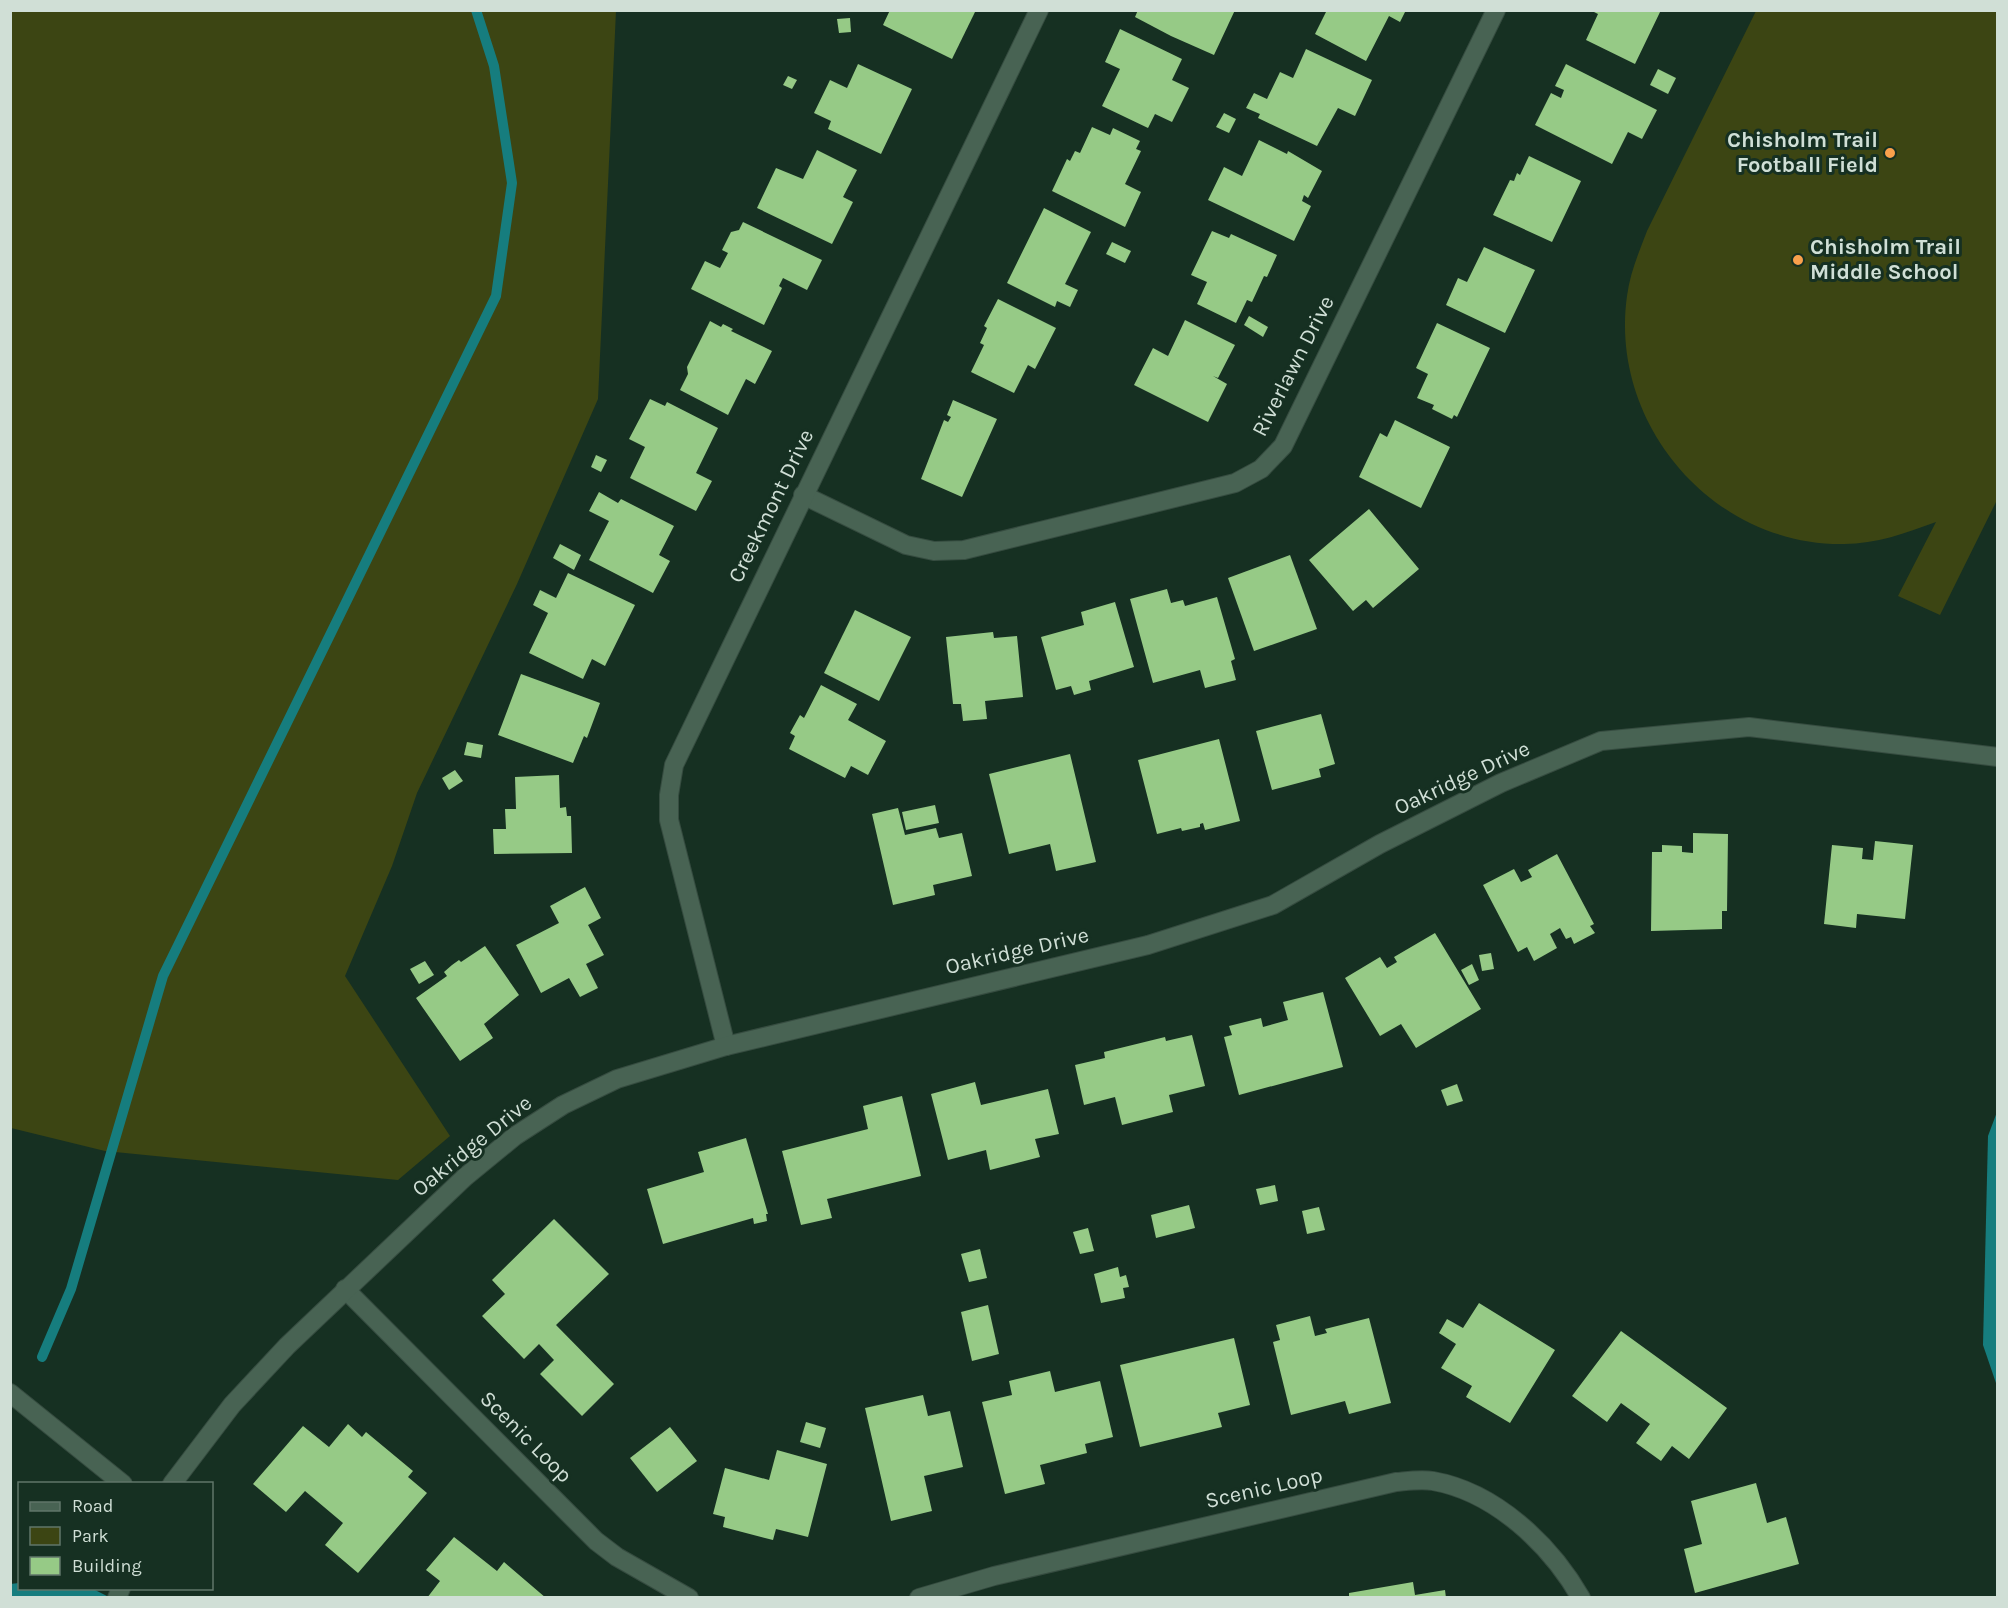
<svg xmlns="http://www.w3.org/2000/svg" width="2008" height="1608" viewBox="0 0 2008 1608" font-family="Karla,sans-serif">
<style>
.green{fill:#3c4513}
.water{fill:#167d7e}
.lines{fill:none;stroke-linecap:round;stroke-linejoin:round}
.stream{stroke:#167d7e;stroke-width:10}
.building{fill:#96ca86}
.minor-casing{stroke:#364c40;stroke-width:20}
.minor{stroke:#486353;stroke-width:18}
.poi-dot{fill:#f9a04c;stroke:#163022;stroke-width:2}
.labels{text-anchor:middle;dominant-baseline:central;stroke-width:6;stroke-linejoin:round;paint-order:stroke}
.poi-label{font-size:22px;font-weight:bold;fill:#d0dfd6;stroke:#163022;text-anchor:end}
.street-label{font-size:22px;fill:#d0dfd6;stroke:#163022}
</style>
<rect width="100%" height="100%" fill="#163022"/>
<g class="green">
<path d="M11,10L616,11L598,399L517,584L417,793L392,866L345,976L450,1136L398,1180L105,1151L11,1128Z"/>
<path d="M1756,11H1997V500L1940,615L1898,596L1936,522C1906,533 1876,544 1844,544C1713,546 1609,424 1627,296C1630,273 1639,252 1647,231Z"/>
</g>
<g class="water">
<path d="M1997,1112H1998L1997,1386L1983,1345L1988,1136Z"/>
<path d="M19,1583L20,1588L93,1589L109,1597H11L10,1584Z"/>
</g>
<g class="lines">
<path class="stream" d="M42,1357L71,1289L163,976L496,296L512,183L494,66L476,10"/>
</g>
<g class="building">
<path d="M890,10H972L975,12L952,59L883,25Z"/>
<path d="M1138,10H1235L1214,55L1171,36L1135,17Z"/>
<path d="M1327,10H1406L1400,22L1389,16L1366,61L1315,34Z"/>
<path d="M1590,10H1661L1635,64L1586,40L1598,14Z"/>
<path d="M850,18L851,32L839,33L837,19Z"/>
<path d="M1120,29L1182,59L1172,80L1189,88L1172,122L1155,114L1148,128L1102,106L1120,69L1105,62Z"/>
<path d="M1306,49L1372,80L1355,116L1338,108L1317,146L1258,118L1260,114L1246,108L1254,93L1267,99L1280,72L1293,78Z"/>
<path d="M858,64L912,89L881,154L828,129L831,121L814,113L830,80L847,88Z"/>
<path d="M1566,64L1657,110L1642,139L1628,132L1612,164L1535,125L1551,93L1561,98L1564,90L1555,86Z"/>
<path d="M1658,69L1676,78L1668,94L1650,85Z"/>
<path d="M788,76L797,80L792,89L783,85Z"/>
<path d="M1224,113L1236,119L1229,133L1216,127Z"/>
<path d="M1092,127L1110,135L1113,128L1140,141L1136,149L1141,151L1125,184L1141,192L1125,227L1052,191L1067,159L1070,161L1075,151L1080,153Z"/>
<path d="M1259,140L1287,154L1288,151L1322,171L1308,198L1304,195L1302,201L1311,206L1294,241L1208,200L1224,167L1242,176Z"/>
<path d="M817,150L857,170L843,197L853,202L832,244L757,208L776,168L803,179Z"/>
<path d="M1529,156L1581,181L1552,242L1493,215L1510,180L1514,181L1517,173L1520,175Z"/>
<path d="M1044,208L1091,232L1065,284L1078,290L1070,307L1057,301L1055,307L1007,283Z"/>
<path d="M743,222L822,260L807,290L783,278L779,286L782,288L764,325L691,289L705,261L720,268L728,253L722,250L731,232L739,230Z"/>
<path d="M1212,231L1229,238L1231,234L1277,255L1267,277L1264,276L1252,302L1247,300L1236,323L1197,304L1207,282L1191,275Z"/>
<path d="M1112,242L1131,251L1125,263L1106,254Z"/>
<path d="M1484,247L1535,270L1505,333L1446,305L1458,278L1467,282Z"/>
<path d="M998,299L1056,328L1035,369L1028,365L1014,393L971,372L984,345L980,343L987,328L984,326Z"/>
<path d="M1249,316L1268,327L1263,337L1244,325Z"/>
<path d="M1185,320L1235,345L1218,378L1213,376L1227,384L1208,422L1134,385L1153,348L1168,356Z"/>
<path d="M710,321L721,327L723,324L733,329L731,331L772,351L755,384L746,379L728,415L680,390L688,374L687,367Z"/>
<path d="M1437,323L1490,348L1457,417L1454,415L1452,419L1432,409L1434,405L1417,398L1428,374L1416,368Z"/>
<path d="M650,399L665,406L667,402L718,428L696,473L712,481L696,511L630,478L645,447L629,439Z"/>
<path d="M953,400L997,419L962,497L921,479L944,420L948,422L951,417L947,415Z"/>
<path d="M1395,420L1450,447L1421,508L1359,477L1380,433L1387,437Z"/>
<path d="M596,455L607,460L601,472L591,467Z"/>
<path d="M599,492L618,503L621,499L674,526L659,555L670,561L653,593L589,560L609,521L589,511Z"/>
<path d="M1369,509L1419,569L1373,608L1366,600L1353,611L1309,560Z"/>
<path d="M560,544L581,555L574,570L553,558Z"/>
<path d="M1290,555L1317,629L1254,651L1228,578Z"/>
<path d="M568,573L635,605L605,666L592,659L583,679L529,653L548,613L533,605L540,590L556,598Z"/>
<path d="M1167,589L1171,603L1183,600L1185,606L1217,597L1235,659L1231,661L1236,680L1205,688L1200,670L1153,683L1130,599Z"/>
<path d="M1115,602L1134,667L1089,681L1091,690L1074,695L1071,686L1056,690L1041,637L1084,625L1081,612Z"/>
<path d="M855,610L911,637L879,701L824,673Z"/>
<path d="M993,632L994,638L1017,636L1023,697L985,701L987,719L963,721L961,704H953L946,637Z"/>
<path d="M521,674L600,703L587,738L584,736L573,763L498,735Z"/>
<path d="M821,685L857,704L848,720L886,741L868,775L851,766L845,778L789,749L795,736L790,733L800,715L804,718Z"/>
<path d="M1321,714L1335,764L1319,769L1321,777L1272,790L1256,731Z"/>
<path d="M1219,739L1240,821L1205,830L1203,823L1200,824V827L1182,831L1181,828L1157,834L1138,760Z"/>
<path d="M467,742L483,745L481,758L464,755Z"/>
<path d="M1070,754L1096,862L1056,871L1050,844L1009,854L989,774Z"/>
<path d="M455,770L463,781L449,790L442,778Z"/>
<path d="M559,775L560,808L566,807L567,816H571L572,853L494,854L493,829H506L505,809H516L515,777Z"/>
<path d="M935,805L939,823L906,830L902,812Z"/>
<path d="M898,808L905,835L936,828L939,838L962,833L972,876L933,885L935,895L893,905L872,814Z"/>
<path d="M1693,833L1728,834L1727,911H1722V929L1651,931L1652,852H1662V845L1682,846V852L1693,853Z"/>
<path d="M1875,841L1913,845L1905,919L1857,914L1856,928L1824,924L1832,845L1863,848L1862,859L1873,860Z"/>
<path d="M1557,854L1594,924L1590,926L1595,933L1574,944L1571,937L1566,939L1560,928L1550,934L1557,948L1534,961L1527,947L1518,952L1483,885L1514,869L1521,882L1532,877L1528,870Z"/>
<path d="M585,887L601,918L588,925L604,955L586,964L598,988L580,997L569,978L541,993L516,945L559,923L550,906Z"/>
<path d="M1435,933L1481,1009L1416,1048L1401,1024L1380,1036L1345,978L1380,957L1387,968L1397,962L1394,957Z"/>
<path d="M485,946L519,995L484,1024L493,1038L460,1061L416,998L447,976L444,972L452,965L459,960L461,962Z"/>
<path d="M1491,953L1494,969L1482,971L1479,955Z"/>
<path d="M425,961L434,975L419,984L410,969Z"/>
<path d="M1472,964L1479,980L1469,985L1461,970Z"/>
<path d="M1323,992L1343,1067L1239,1095L1224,1037L1232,1035L1229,1026L1261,1018L1263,1027L1288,1020L1283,1002Z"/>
<path d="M1192,1035L1205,1086L1169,1095L1173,1112L1122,1125L1115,1097L1084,1105L1075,1065L1105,1058L1104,1052L1165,1037L1166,1041Z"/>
<path d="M975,1082L981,1105L1048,1089L1059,1134L1035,1139L1040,1157L990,1170L986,1150L948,1160L931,1094Z"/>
<path d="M1457,1084L1463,1101L1447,1106L1441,1090Z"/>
<path d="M902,1096L921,1176L827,1199L832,1218L801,1225L782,1151L868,1129L863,1106Z"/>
<path d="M746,1138L768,1214H766L767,1221L754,1224L753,1218L663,1244L647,1189L704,1172L698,1152Z"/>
<path d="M1275,1185L1278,1201L1260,1205L1256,1189Z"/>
<path d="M1189,1205L1195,1228L1156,1238L1151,1215Z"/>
<path d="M1319,1207L1325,1230L1307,1234L1302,1211Z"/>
<path d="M554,1219L609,1274L556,1325L614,1384L582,1416L540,1374L554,1360L539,1344L524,1359L482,1316L505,1294L492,1280Z"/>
<path d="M1088,1228L1094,1251L1080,1254L1073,1232Z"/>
<path d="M980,1249L987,1278L969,1282L961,1254Z"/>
<path d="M1118,1267L1120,1277L1126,1275L1129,1287L1123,1288L1125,1298L1101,1303L1094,1274Z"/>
<path d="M1479,1303L1555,1350L1510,1423L1466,1397L1472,1386L1441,1368L1456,1344L1439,1333L1447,1319L1463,1328Z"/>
<path d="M988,1305L999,1354L972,1361L961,1312Z"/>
<path d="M1310,1316L1315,1336L1327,1333L1325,1329L1369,1318L1391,1403L1349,1414L1345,1401L1291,1415L1273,1342L1280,1340L1276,1325Z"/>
<path d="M1621,1331L1727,1408L1689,1459L1672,1446L1661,1461L1636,1443L1650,1424L1621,1403L1607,1422L1572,1396Z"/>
<path d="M1234,1338L1250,1405L1218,1413L1222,1427L1140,1447L1120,1365Z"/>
<path d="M1050,1371L1055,1392L1100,1381L1113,1437L1085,1444L1087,1453L1040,1465L1045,1484L1005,1494L982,1402L1012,1395L1009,1381Z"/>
<path d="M923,1395L928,1416L950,1411L963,1467L924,1476L932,1511L891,1521L865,1408Z"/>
<path d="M806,1422L826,1428L820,1448L800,1442Z"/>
<path d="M348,1424L362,1437L366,1432L413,1471L408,1477L427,1493L358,1573L325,1545L343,1523L305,1491L286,1512L253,1484L303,1426L329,1447Z"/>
<path d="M670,1427L697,1461L657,1492L630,1458Z"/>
<path d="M777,1450L827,1464L808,1537L776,1529L773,1540L723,1527L725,1517L713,1514L725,1468L769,1480Z"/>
<path d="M1756,1483L1767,1523L1786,1517L1799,1564L1695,1593L1684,1549L1702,1544L1691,1501Z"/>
<path d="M454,1537L497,1571L504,1562L546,1598H427L440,1581L426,1570Z"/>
<path d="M1413,1582L1415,1595L1445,1590L1446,1598H1349V1593Z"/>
</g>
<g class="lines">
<defs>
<g id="minor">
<path d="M803,495L906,545L934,551L964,550L1235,483L1261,469L1283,446L1496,10"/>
<path d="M726,1046L669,820V795L674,765L1039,10"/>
<path d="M345,1289L596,1541L617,1557L689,1598"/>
<path d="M10,1393L123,1484"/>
<path d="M172,1484L232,1405L287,1346L465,1177L515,1136L563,1105L617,1079L726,1046L1148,945L1273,905L1380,844L1501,783L1601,741L1749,727L1998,757"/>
<path d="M117,1598L121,1588"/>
<path d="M919,1598L994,1576L1396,1482C1408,1481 1421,1479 1433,1481C1495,1492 1550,1544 1581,1598"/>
</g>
</defs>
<use href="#minor" class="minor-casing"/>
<use href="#minor" class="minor"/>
</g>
<g class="poi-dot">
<circle cx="1890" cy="153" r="6"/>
<circle cx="1798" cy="260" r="6"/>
</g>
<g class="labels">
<g class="poi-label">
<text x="1878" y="140">Chisholm Trail<tspan x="1878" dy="25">Football Field</tspan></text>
<text x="1810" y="247" text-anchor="start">Chisholm Trail<tspan x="1810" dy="25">Middle School</tspan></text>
</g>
<g class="street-label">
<text transform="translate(1293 366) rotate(-63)">Riverlawn Drive</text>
<text transform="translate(771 506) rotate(-64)">Creekmont Drive</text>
<text transform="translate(1462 778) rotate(-25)">Oakridge Drive</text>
<text transform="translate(1017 951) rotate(-13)">Oakridge Drive</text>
<text transform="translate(472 1146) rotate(-39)">Oakridge Drive</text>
<text transform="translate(526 1437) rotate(45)">Scenic Loop</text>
<text transform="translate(1264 1488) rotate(-13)">Scenic Loop</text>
</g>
</g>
<rect width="2008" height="1608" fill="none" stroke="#d0dfd6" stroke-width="24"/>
<rect x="18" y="1482" width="195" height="108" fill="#163022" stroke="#60766a" stroke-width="1.5"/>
<rect x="30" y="1502" width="30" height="9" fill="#486353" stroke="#60766a" stroke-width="1.5"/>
<text x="72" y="1512" font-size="18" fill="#d0dfd6">Road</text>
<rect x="30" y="1527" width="30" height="18" fill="#3c4513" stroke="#60766a" stroke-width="1.5"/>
<text x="72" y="1542" font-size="18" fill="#d0dfd6">Park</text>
<rect x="30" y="1557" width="30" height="18" fill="#96ca86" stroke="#60766a" stroke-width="1.5"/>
<text x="72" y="1572" font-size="18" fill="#d0dfd6">Building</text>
</svg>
